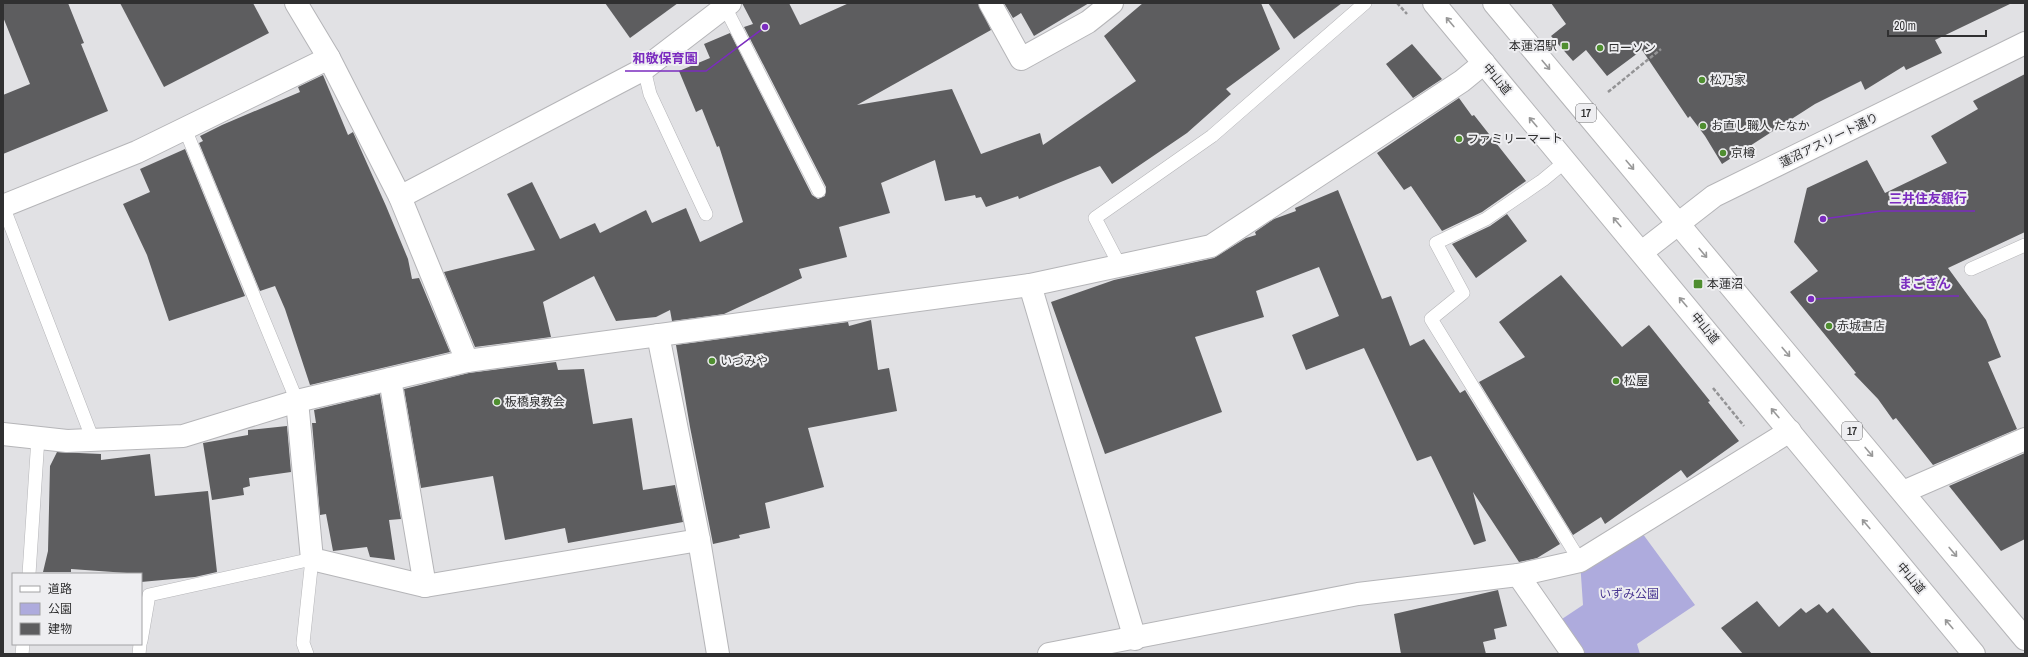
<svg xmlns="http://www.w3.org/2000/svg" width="2028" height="657" viewBox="0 0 2028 657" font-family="'Archivo Narrow','Noto Sans JP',sans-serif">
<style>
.green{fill:#aeabdd}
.building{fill:#5d5d5f}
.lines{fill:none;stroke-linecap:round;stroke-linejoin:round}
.service-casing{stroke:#b5b5b8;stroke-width:14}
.minor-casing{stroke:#b5b5b8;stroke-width:24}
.tertiary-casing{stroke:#b5b5b8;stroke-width:24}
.trunk-casing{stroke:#b5b5b8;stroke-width:24}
.path{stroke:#939395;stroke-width:2.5;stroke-dasharray:4 2;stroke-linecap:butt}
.service{stroke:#fff;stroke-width:13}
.minor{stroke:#fff;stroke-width:22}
.tertiary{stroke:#fff;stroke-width:22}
.trunk{stroke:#fff;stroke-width:22}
.oneway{stroke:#989898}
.poi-dot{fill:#4f8e30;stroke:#eeeef1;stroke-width:1.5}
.labels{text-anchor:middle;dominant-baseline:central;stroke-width:4;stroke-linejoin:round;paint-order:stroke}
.shield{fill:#eeeef1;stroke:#69696b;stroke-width:1}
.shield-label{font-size:11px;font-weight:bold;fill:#303031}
.poi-label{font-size:12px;fill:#303031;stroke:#eeeef1;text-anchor:start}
.street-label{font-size:12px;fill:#303031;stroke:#eeeef1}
.park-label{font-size:12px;fill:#483691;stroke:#eeeef1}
.leader{fill:none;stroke:#7b2cbf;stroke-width:1.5}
.callout-dot{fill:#7b2cbf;stroke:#eeeef1;stroke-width:1.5}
.callout-label{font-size:13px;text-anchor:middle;font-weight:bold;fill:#7b2cbf;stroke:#eeeef1;stroke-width:4;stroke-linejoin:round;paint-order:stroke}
</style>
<rect width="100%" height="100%" fill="#e1e1e4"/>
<path class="green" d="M1637,526L1695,605L1637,644L1640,654H1573L1553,625L1583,605L1580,561Z"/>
<g class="building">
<path d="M3,3H68L84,43L81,44L108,111L3,154V95L30,84L3,17Z"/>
<path d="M120,3H253L269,33L164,87Z"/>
<path d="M605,3H678L630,38Z"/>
<path d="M742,3H789L800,25L849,3H978L991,30L857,105L952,89L981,154L1040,133L1043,145L1136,81L1104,36L1143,3H1261L1280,49L1226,89L1231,94L1187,133L1112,184L1100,166L1019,199L1018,196L986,207L981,197L976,198L975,195L945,201L935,160L881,183L890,213L839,227L847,257L799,269L802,278L724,314L672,321L670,310L656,317L616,321L594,276L543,302L551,337L475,347L444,272L535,250L507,194L532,182L560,239L595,223L600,233L646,210L652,223L686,208L700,242L743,222L719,146L717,147L702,109L696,112L679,71L710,58L704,44L730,33L812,195L818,199L825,196L826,187L744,27L753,24Z"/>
<path d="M1004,3H1089L1034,36L1021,13L1013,18Z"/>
<path d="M1268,3H1342L1294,39Z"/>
<path d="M1551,3H2012L1935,40L1942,53L1906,70L1904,66L1865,90L1861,81L1815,104L1722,164L1705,136L1690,116L1688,118L1642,50L1607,76L1586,50L1573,61L1551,36L1566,24Z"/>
<path d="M1412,44L1442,79L1413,98L1386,64Z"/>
<path d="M2025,74V232L1948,268L1986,320L2001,357L1988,362L2017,429L1933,465L1896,418L1893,420L1878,399L1854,374L1856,373L1790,292L1818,271L1794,242L1807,188L1867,160L1885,193L1947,163L1931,136L1978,109L1973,101Z"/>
<path d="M323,75L348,135L353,132L386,206L408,259L412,279L419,278L450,352L310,385L285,309L275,286L260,291L199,143L203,141L200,136L222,125L300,92L298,87Z"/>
<path d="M1459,98L1472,116L1474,115L1526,181L1482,212L1442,231L1411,186L1404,190L1377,153Z"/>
<path d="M185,149L245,296L169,321L147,255L123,204L150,192L140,169Z"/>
<path d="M1338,190L1382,299L1391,296L1410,346L1424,339L1460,393L1465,390L1560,544L1537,558L1519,562L1473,492L1486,541L1474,545L1431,456L1417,461L1364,348L1306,370L1292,335L1339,316L1319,267L1256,291L1264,317L1195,337L1222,412L1105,454L1051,302L1114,280L1214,258L1246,238L1256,235L1255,232L1274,219L1296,211L1295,208Z"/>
<path d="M1507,214L1527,241L1476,278L1452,244L1490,226Z"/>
<path d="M1561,275L1622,347L1649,325L1710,401L1708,402L1739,441L1687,478L1681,470L1605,524L1601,517L1573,535L1479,382L1525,357L1499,322Z"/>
<path d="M871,320L878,370L889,368L897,411L808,428L824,487L765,503L770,528L739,535L740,538L713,544L690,427L676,345L848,322L849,326Z"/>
<path d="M556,362L558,370L584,369L593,424L632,418L643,490L675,485L683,522L568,543L565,528L505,540L493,476L421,488L404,389L469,373Z"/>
<path d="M380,394L401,519L389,520L395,560L370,557L367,547L333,551L326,514L320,515L312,423H316L314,410Z"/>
<path d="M287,426L291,472L249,478L250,486L243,488L244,495L212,500L203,443L248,435V430Z"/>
<path d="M57,452L101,454V460L150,454L155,496L208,491L217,572L195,577L141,582V574L71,569V572H43L48,551L50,466Z"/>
<path d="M2025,453V539L2001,551L1949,486Z"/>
<path d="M1498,590L1507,626L1494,629L1496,639L1483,642L1486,654H1401L1394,614Z"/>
<path d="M1757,601L1779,627L1801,608L1806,613L1819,604L1827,613L1833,608L1872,654H1743L1721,628Z"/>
</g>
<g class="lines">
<defs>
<g id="service">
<path d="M725,7L819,191"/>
<path d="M644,69L650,94L706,214"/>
<path d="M185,129L297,401"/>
<path d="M1566,161L1543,180L1486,219L1436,243L1463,293L1431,319L1580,561"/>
<path d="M3,206L93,440"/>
<path d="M1120,266L1095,218L1212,136L1365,3"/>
<path d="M1971,269L2025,245"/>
<path d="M29,574L38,438"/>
<path d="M141,641L149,595L312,559L303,643L307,654"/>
<path d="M22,654L23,644"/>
<path d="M139,654L140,644"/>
</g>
<g id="minor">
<path d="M296,3L329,58L400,197L467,361"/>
<path d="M990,3L1021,59L1088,22L1112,3"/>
<path d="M400,197L644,69L730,3"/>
<path d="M3,206L137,152L329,58"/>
<path d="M1030,285L1135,639"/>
<path d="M658,335L699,540L718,654"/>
<path d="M390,379L425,586"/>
<path d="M297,401L312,559L425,586L699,540"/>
<path d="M3,434L67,441L183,436L297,401L467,361L1030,285L1211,246L1462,81L1484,63"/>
<path d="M1903,492L2025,439"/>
<path d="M1518,575L1573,654"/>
<path d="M1049,654L1358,594L1518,575L1580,561L1790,431"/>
</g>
<path id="tertiary" d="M1642,252L1714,196L2025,43"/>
<g id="trunk">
<path d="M1434,3L1974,654"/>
<path d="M1494,3L2025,639"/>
</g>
</defs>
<use href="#service" class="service-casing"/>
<use href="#minor" class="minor-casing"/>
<use href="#tertiary" class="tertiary-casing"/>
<use href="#trunk" class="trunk-casing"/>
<g class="path">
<path d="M1397,3L1407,14"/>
<path d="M1608,92L1661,49"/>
<path d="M1713,388L1744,426"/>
</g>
<use href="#service" class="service"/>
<use href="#minor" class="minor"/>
<use href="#tertiary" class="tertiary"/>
<use href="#trunk" class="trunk"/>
</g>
<defs><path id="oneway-shaft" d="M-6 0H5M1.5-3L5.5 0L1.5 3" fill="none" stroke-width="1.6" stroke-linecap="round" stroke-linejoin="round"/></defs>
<g class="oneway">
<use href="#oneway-shaft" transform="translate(1450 22) rotate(-130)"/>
<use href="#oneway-shaft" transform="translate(1546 65) rotate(50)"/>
<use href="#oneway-shaft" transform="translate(1533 122) rotate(-130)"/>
<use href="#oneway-shaft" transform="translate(1630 165) rotate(50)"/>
<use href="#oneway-shaft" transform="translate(1617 222) rotate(-130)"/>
<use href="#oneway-shaft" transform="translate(1703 253) rotate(50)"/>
<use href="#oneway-shaft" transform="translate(1683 302) rotate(-130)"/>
<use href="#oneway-shaft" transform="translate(1786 352) rotate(50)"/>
<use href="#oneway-shaft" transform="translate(1775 413) rotate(-130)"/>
<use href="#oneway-shaft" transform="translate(1869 452) rotate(50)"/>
<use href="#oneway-shaft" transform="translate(1866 524) rotate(-130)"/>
<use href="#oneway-shaft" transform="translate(1953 552) rotate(50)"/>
<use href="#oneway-shaft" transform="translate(1949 624) rotate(-130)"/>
</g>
<g class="poi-dot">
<rect x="1561" y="42" width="8" height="8" rx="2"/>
<circle cx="1600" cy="48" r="4"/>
<circle cx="1702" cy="80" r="4"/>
<circle cx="1703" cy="126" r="4"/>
<circle cx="1459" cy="139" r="4"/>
<circle cx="1723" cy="153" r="4"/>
<rect x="1693" y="279" width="10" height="10" rx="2"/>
<circle cx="1829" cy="326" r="4"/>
<circle cx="712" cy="361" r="4"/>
<circle cx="1616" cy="381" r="4"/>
<circle cx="497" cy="402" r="4"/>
</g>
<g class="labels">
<g class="shield">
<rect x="1576" y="104" width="20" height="18" rx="3"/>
<rect x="1842" y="422" width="20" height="18" rx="3"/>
</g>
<g class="shield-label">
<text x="1586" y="113">17</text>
<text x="1852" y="431">17</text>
</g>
<g class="poi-label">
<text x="1557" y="46" text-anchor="end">本蓮沼駅</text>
<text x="1608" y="48">ローソン</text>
<text x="1710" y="80">松乃家</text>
<text x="1711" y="126">お直し職人 たなか</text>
<text x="1467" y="139">ファミリーマート</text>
<text x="1731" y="153">京樽</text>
<text x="1707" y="284">本蓮沼</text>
<text x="1837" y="326">赤城書店</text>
<text x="720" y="361">いづみや</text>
<text x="1624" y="381">松屋</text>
<text x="505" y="402">板橋泉教会</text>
</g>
<g class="street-label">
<text transform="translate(1497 79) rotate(50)">中山道</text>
<text transform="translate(1829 140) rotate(-26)">蓮沼アスリート通り</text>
<text transform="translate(1705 328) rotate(51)">中山道</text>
<text transform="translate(1911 578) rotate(50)">中山道</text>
</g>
<g class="park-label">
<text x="1629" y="594">いずみ公園</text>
</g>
</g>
<path class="leader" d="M765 27L706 71H625M1823 219L1881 211H1975M1811 299L1891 296H1959"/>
<g class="callout-dot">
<circle cx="765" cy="27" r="4"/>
<circle cx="1823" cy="219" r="4"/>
<circle cx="1811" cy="299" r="4"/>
</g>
<g class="callout-label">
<text x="665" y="63">和敬保育園</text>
<text x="1928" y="203">三井住友銀行</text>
<text x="1925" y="288">まごぎん</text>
</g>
<rect width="2028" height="657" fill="none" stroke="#303031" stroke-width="8"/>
<rect x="12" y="573" width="130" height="72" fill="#eeeef1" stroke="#a2a2a4"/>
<rect x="20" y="586" width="20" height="6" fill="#ffffff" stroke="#a2a2a4"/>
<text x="48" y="593" font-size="12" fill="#303031">道路</text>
<rect x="20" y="603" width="20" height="12" fill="#aeabdd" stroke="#a2a2a4"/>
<text x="48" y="613" font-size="12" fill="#303031">公園</text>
<rect x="20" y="623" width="20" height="12" fill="#5d5d5f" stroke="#a2a2a4"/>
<text x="48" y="633" font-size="12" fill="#303031">建物</text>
<path d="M1888 30v6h98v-6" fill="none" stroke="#303031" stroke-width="2"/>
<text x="1894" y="30" font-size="12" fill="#303031" stroke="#eeeef1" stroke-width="3" paint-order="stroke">20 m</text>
</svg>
